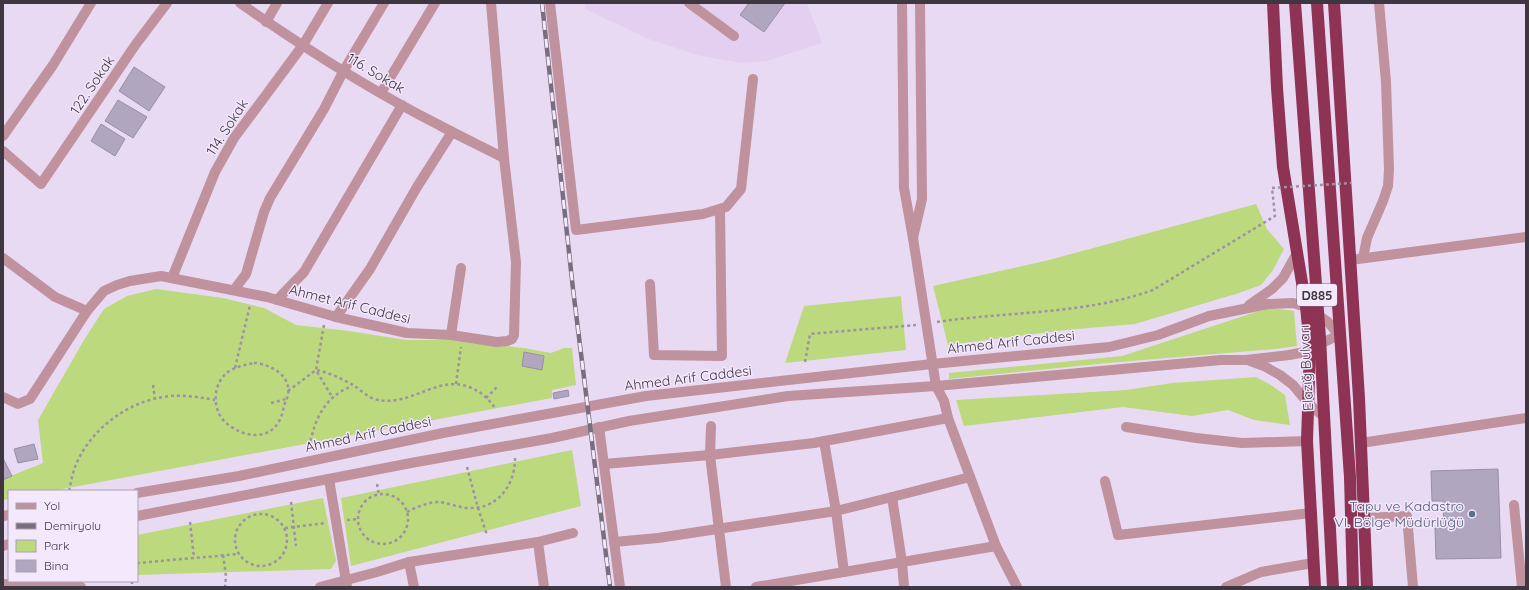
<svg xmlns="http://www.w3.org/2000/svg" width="1529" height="590" viewBox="0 0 1529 590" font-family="Quicksand,sans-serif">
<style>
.built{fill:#e3d0f0}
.green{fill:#bcd97d}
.building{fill:#b1a6bf;stroke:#998ea7}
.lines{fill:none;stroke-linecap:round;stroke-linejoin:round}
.path{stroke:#9d92a5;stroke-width:2.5;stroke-dasharray:3 3;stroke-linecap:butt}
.minor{stroke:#bf929e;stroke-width:10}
.highway{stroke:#8e3353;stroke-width:12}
.rail-casing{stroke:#786e7e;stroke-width:4.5}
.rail{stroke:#f4e8fd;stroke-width:3;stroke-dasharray:9;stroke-linecap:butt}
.path-bridge{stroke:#9d92a5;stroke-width:2.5;stroke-dasharray:3 3;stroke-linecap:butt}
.service-dot{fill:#5c6f8a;stroke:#f4e8fd;stroke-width:1.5}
.labels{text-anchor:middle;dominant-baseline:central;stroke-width:3;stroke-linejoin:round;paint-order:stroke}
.shield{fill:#f4e8fd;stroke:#756c7a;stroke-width:1}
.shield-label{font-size:13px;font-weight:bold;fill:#3e3742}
.street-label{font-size:14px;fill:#3e3742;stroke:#f4e8fd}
.service-label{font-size:14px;fill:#4e5e75;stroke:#f4e8fd;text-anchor:end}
</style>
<rect width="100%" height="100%" fill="#e9daf3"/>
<path class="built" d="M585,3H807L822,43L767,61L741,63L701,56L651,40L585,9Z"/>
<g class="green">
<path d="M1256,204L1267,229L1284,249L1273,270L1261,285L1239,293L1135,324L1066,330L948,345L933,286L1049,260Z"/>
<path d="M156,289L223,298L264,308L296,325L349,331L406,340H452L524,348L551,353L564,348H572L576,385L552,390V398L52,491H9V499L3,500V479L43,463L38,420L84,340L104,309L127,296Z"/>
<path d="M901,296L906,350L785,363L804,306Z"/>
<path d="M1272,308L1294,311L1297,346L1275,349L1108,363L949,379V373L1122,356L1259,311Z"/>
<path d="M1256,377L1271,385L1285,395L1290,425L1254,420L1228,410L1192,416L1123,407L964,426L956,400L1126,390L1172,383Z"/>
<path d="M572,450L581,506L351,566L341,498Z"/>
<path d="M323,498L336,561L331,569L137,575V535Z"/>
</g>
<g class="building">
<path d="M749,3H785L764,32L740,15Z"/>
<path d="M134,67L165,87L149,111L119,91Z"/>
<path d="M118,100L147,117L133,138L105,121Z"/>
<path d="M101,124L125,139L115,156L91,141Z"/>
<path d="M524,352L544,356L542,370L522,366Z"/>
<path d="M568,390L569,396L554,399L553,393Z"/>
<path d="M34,444L38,459L18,463L14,449Z"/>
<path d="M3,458L12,476L3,480Z"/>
<path d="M1498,469L1501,558L1436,559L1435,528H1444L1443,501H1432L1431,471Z"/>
</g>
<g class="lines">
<g class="path">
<path d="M937,322C1009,311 1083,315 1153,290L1275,216L1272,188"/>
<path d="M324,325L316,370L332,397"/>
<path d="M805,362L810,334L916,325"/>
<path d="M254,363C270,364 291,375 288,394C288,398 285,402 284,406C283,412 281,418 278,423C265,443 238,435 224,421C211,407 213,380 231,370C238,366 246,365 254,363Z"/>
<path d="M235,368L250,305"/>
<path d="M456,384L461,347"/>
<path d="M153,385L155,399"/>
<path d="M288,391L316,370C328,372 342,379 353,385C361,390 369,399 379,400C411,406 438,375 469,387C480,391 488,398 495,408"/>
<path d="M486,398L498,386"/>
<path d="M271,403L286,399"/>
<path d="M309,447C315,419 324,397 352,386"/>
<path d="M467,467L478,508L487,535"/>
<path d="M377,484L379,495"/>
<path d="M69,491C71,483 72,475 75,467C89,431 125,403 163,397C181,394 198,397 215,400"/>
<circle cx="383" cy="519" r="25"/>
<path d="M291,502L296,546"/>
<path d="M407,512C417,507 428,502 439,502C449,503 459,508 469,508C498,509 515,485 515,458"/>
<circle cx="261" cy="540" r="26"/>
<path d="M347,520L358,519"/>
<path d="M190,522L194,558"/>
<path d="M285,528L326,523"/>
<path d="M223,555L226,576L225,587"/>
<path d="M137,563L239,554"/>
<path d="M132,581V587"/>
</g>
<g class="minor">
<path d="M240,3C303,47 370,90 439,125C461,137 483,147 504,158"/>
<path d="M550,3L576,230L703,214L726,207L741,189L753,79"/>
<path d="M689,3L734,36"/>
<path d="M902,3L904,188L913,238L922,199L920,3"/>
<path d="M266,22L277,3"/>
<path d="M381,93L435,3"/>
<path d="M3,136L53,65L91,3"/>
<path d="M3,151L41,184L136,44L167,3"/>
<path d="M913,238L936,386L944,401L948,418L996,546L1017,587"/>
<path d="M3,258L55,297L87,311"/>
<path d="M1363,258L1367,238L1383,201L1388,186L1389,169L1386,82L1379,3"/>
<path d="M1358,259L1526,237"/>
<path d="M172,278L215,172L234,138L303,45L328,3"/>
<path d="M650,284L654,355L722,356L720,209"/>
<path d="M234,290L246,274L264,212L270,198L324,109L344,70L384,3"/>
<path d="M277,300L304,272L402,105"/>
<path d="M1249,305L1272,289L1283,278L1297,253"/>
<path d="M336,317L370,269L417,187L452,132"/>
<path d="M451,335L461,268"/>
<path d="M1250,361L1264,366L1280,375L1293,385L1308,403L1324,417"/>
<path d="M3,397L18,404L30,399L87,311L104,291L117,285L130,281L161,276L267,297L336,317L407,333L451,335L497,342L507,341L512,339L514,335L516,262L504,158L491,3"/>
<path d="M711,426L710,455L726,587"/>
<path d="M599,427L620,587"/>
<path d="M1126,427L1196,438L1242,443L1307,441"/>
<path d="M824,441L836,511L844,572"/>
<path d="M1361,443L1526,418"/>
<path d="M604,464L710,455L814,443L948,418"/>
<path d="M329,479L347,587"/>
<path d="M1105,481L1118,535L1311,513"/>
<path d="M137,493L239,476L443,433L646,396L932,364L1109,347L1158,335L1209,316L1268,304L1293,303L1306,307L1328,322L1339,335L1320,344L1310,351L1289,355L1246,360H1221L936,386L788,396L629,421L552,438L411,463L137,516"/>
<path d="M892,497L970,477"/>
<path d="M1514,505L1522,587"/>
<path d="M3,516L9,515"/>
<path d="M1365,518L1407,516L1413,587"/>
<path d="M538,542L544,587"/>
<path d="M614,542L658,538L836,511L892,497L902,562L904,587"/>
<path d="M3,546L9,544"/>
<path d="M409,562L414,587"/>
<path d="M3,584L81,587"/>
<path d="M320,587L377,572L409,562L538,542L573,533"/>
<path d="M756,587L996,546"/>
<path d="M1226,587L1261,572L1313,563"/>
</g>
<g class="highway">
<path d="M1273,3L1277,88L1283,167L1306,307L1310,347L1307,441L1315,587"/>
<path d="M1295,3L1320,338L1333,587"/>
<path d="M1317,3L1350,477L1353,587"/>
<path d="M1334,3L1359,398L1367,587"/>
</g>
<defs>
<path id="rail" d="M542,3L573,289L610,587"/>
</defs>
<use href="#rail" class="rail-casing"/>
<use href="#rail" class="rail"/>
<path class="path-bridge" d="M1272,188L1351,183"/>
</g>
<circle class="service-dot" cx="1472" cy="514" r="4"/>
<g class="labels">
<rect class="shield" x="1297" y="284" width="40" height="22" rx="3"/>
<g class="shield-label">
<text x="1317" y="295">D885</text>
</g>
<g class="street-label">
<text transform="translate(376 73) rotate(31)">116. Sokak</text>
<text transform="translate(92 85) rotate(-56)">122. Sokak</text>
<text transform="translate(227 127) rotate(-57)">114. Sokak</text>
<text transform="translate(350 304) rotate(14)">Ahmet Arif Caddesi</text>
<text transform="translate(1011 342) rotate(-6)">Ahmed Arif Caddesi</text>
<text transform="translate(1306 368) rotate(-93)">Elazığ Bulvarı</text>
<text transform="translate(688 378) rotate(-7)">Ahmed Arif Caddesi</text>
<text transform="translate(368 434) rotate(-12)">Ahmed Arif Caddesi</text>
</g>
<g class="service-label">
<text x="1464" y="506">Tapu ve Kadastro<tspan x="1464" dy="16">VI. Bölge Müdürlüğü</tspan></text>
</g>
</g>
<rect width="1529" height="590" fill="none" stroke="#3e3742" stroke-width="8"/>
<rect x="8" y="490" width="130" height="92" fill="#f4e8fd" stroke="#aba1b2"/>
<rect x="16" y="503" width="20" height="6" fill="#bf929e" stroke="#aba1b2"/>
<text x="44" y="510" font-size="12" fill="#3e3742">Yol</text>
<rect x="16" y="523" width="20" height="6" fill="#786e7e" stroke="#aba1b2"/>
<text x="44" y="530" font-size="12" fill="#3e3742">Demiryolu</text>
<rect x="16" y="540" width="20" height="12" fill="#bcd97d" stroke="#aba1b2"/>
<text x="44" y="550" font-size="12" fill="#3e3742">Park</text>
<rect x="16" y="560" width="20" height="12" fill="#b1a6bf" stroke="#aba1b2"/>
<text x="44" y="570" font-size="12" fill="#3e3742">Bina</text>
</svg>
